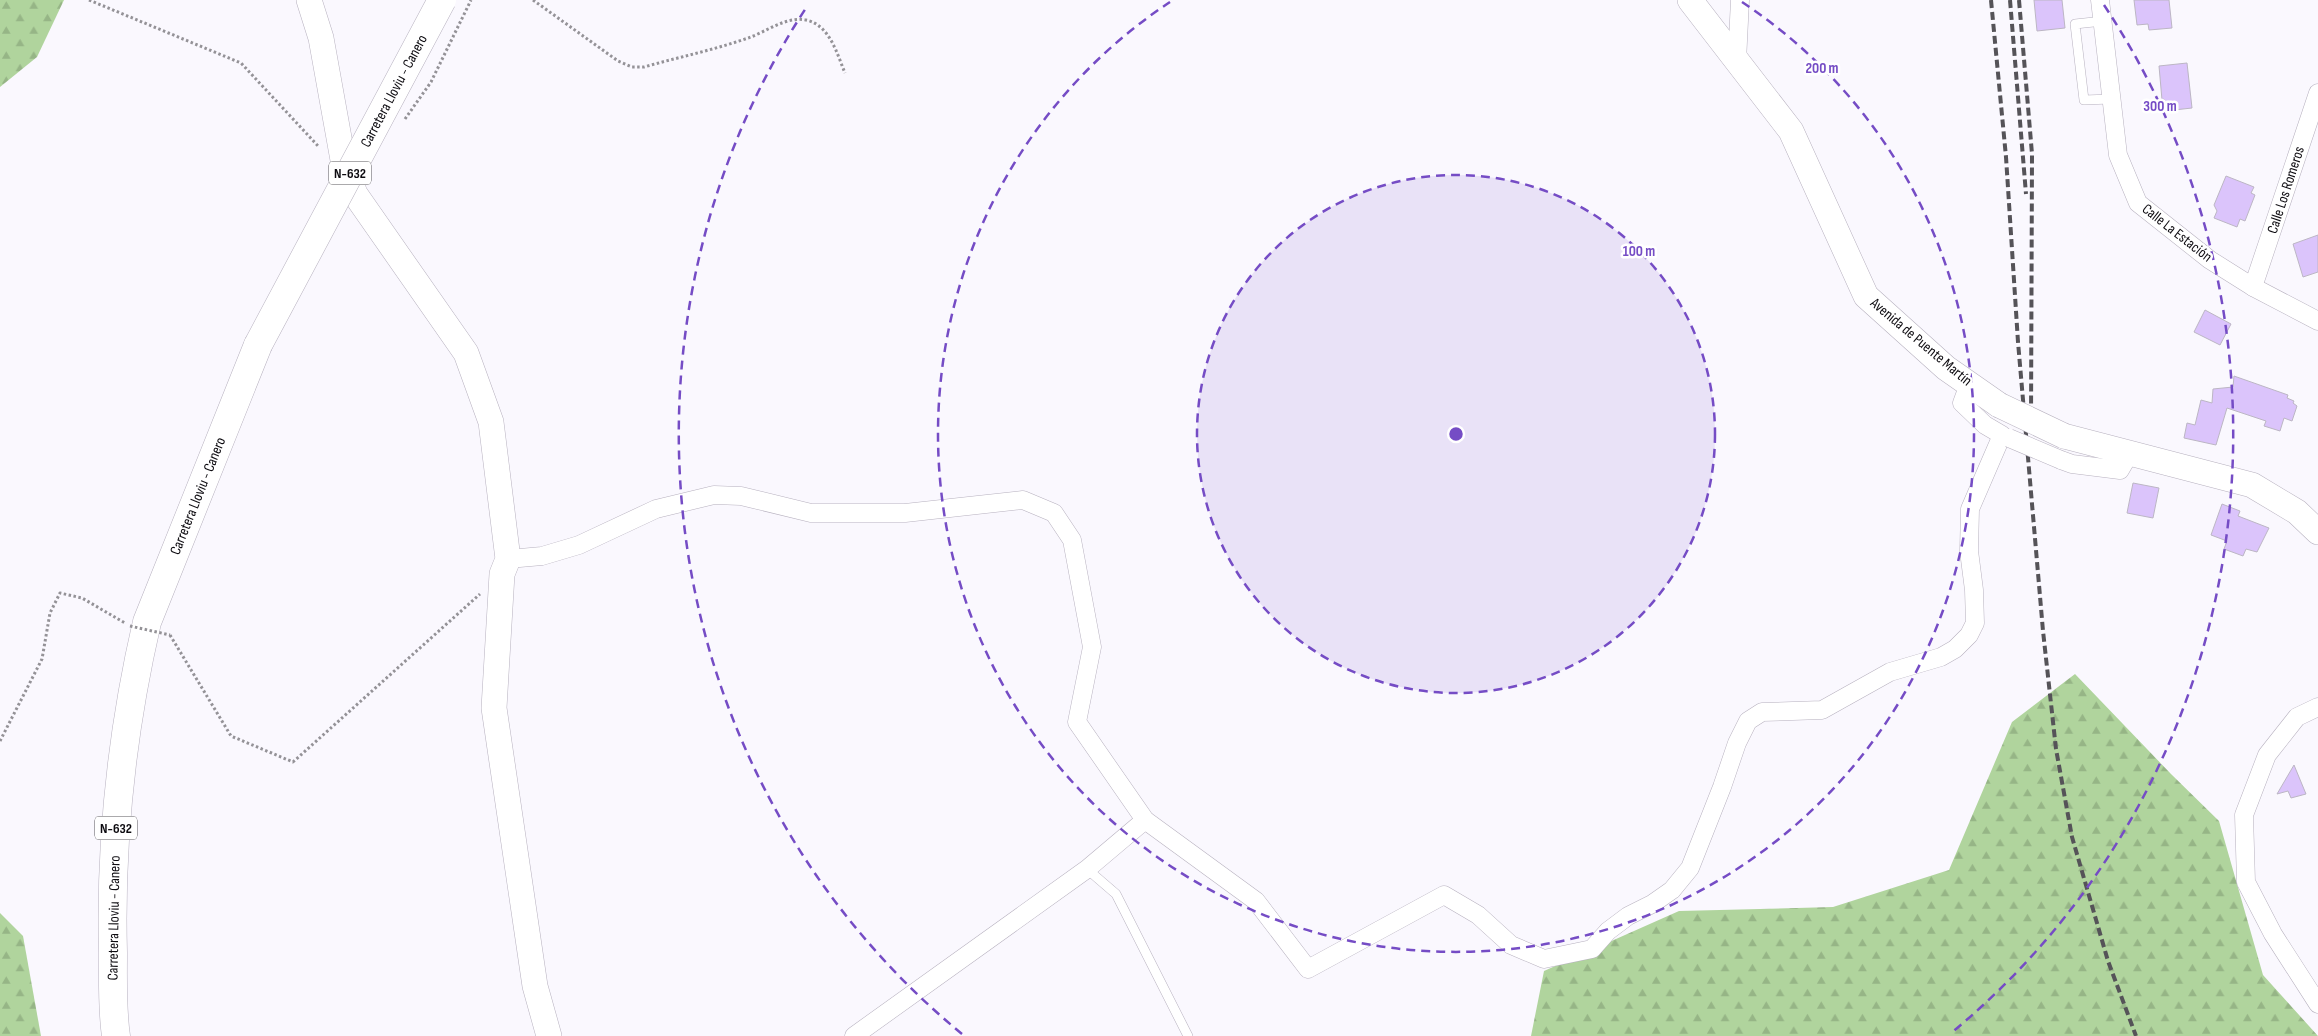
<svg xmlns="http://www.w3.org/2000/svg" width="2318" height="1036" viewBox="0 0 2318 1036" font-family="'Sofia Sans Condensed',sans-serif">
<style>
.forest{fill:url(#forest-firs)}
.building{fill:#dbc4fb;stroke:#bcb6c4}
.lines{fill:none;stroke-linecap:round;stroke-linejoin:round}
.lane-casing{stroke:#b7b1bf;stroke-width:10}
.street-casing{stroke:#b7b1bf;stroke-width:19}
.secondary-casing{stroke:#b7b1bf;stroke-width:26}
.highway-casing{stroke:#b7b1bf;stroke-width:29}
.path{stroke:#949297;stroke-width:3;stroke-dasharray:2.5 2.5;stroke-linecap:butt}
.lane{stroke:#fff;stroke-width:9}
.street{stroke:#fff;stroke-width:18}
.secondary{stroke:#fff;stroke-width:25}
.highway{stroke:#fff;stroke-width:28}
.rail{stroke:#555358;stroke-width:4;stroke-dasharray:8 4;stroke-linecap:butt}
.street-bridge-casing{stroke:#b7b1bf;stroke-width:19;stroke-linecap:butt}
.secondary-bridge-casing{stroke:#b7b1bf;stroke-width:26;stroke-linecap:butt}
.highway-bridge-casing{stroke:#b7b1bf;stroke-width:29;stroke-linecap:butt}
.path-bridge{stroke:#949297;stroke-width:3;stroke-dasharray:2.5 2.5;stroke-linecap:butt}
.street-bridge{stroke:#fff;stroke-width:18}
.secondary-bridge{stroke:#fff;stroke-width:25}
.highway-bridge{stroke:#fff;stroke-width:28}
.ring{fill:none;stroke:#754cc5;stroke-width:2.5;stroke-dasharray:9 6}
.labels{text-anchor:middle;dominant-baseline:central;stroke-width:5;stroke-linejoin:round;paint-order:stroke}
.shield{fill:#fff;stroke:#565458;stroke-width:1}
.shield-label{font-size:14px;font-weight:bold;fill:#0d0b10}
.street-label{font-size:15px;fill:#0d0b10;stroke:#fff}
.centre{fill:#754cc5;stroke:#fff;stroke-width:2.5}
.ring-label{font-size:15px;text-anchor:middle;font-weight:bold;fill:#754cc5;stroke:#fff;stroke-width:5;stroke-linejoin:round;paint-order:stroke}
</style>
<defs>
<pattern id="forest-firs" width="22" height="20" patternUnits="userSpaceOnUse" patternTransform="scale(1.25)"><rect width="22" height="20" fill="#b0d49d"/><path d="M5 1l3.5 6h-7zM16 11l3.5 6h-7z" fill="#96b586"/></pattern>
</defs>
<rect width="100%" height="100%" fill="#faf8fe"/>
<g class="forest">
<path d="M0,0H64L37,57L0,87Z"/>
<path d="M2075,674L2171,774L2219,821L2263,975L2318,1036H1531L1544,971L1679,911L1833,907L1949,870L2012,722Z"/>
<path d="M0,913L23,936L41,1036H0Z"/>
</g>
<g class="building">
<path d="M2034,0H2062L2065,28L2037,31Z"/>
<path d="M2134,0H2169L2172,28L2149,30L2148,24L2137,25Z"/>
<path d="M2187,63L2192,108L2165,111L2164,99L2162,100L2159,66Z"/>
<path d="M2226,176L2254,187L2251,193L2255,195L2245,221L2240,219L2237,227L2214,218L2217,211L2214,205Z"/>
<path d="M2318,235V272L2303,277L2293,244Z"/>
<path d="M2205,310L2231,324L2220,345L2194,332Z"/>
<path d="M2234,376L2288,395L2287,398L2294,401L2293,403L2297,406L2292,421L2284,418L2280,431L2264,426L2266,421L2227,408L2216,445L2184,438L2187,423L2195,425L2201,400L2212,403L2213,389L2233,387Z"/>
<path d="M2133,483L2159,488L2153,518L2127,513Z"/>
<path d="M2222,504L2240,511L2238,516L2269,528L2257,552L2246,549L2243,556L2224,549L2227,541L2211,535Z"/>
<path d="M2294,765L2306,794L2291,798L2288,791L2277,794Z"/>
</g>
<g class="lines">
<defs>
<g id="lane">
<path d="M2103,21L2075,24L2084,100L2111,99"/>
<path d="M1087,869L1116,894L1188,1036"/>
</g>
<g id="street">
<path d="M2100,0L2118,155L2138,203L2210,260L2253,287L2318,321"/>
<path d="M1737,61L1740,0"/>
<path d="M2253,287L2318,93"/>
<path d="M2061,460L2072,464L2120,470L2130,453"/>
<path d="M508,559L542,556L579,545L656,509L714,495L741,496L811,513H905L1023,500L1054,513L1072,540L1092,647L1077,722L1145,820L1256,901L1308,969L1444,895L1478,915L1511,945L1544,959L1592,949L1608,931L1628,916L1652,904L1672,890L1690,868L1722,787L1737,743L1748,721L1762,712L1822,710L1890,672L1941,657L1955,649L1969,635L1975,623L1974,590L1969,551L1970,509L2002,435L1985,425L1962,403L1969,384"/>
<path d="M2318,707L2297,717L2267,755L2244,815L2246,882L2273,934L2318,1004"/>
<path d="M854,1036L1087,869L1145,820"/>
</g>
<g id="secondary">
<path d="M309,0L321,38L343,160L355,194L466,353L491,422L508,559L502,574L494,708L535,986L549,1036"/>
<path d="M1690,0L1791,131L1866,296L1946,368L1999,405"/>
<path d="M2064,436L2252,485L2297,512L2318,532"/>
</g>
<path id="highway" d="M116,1036C112,1009 113,980 113,953C110,842 122,730 147,622L258,345"/>
</defs>
<use href="#lane" class="lane-casing"/>
<use href="#street" class="street-casing"/>
<use href="#secondary" class="secondary-casing"/>
<use href="#highway" class="highway-casing"/>
<g class="path">
<path d="M89,0L241,63L319,147"/>
<path d="M533,0L618,61L632,67H644C679,57 714,50 748,38C766,32 786,16 806,20C830,25 837,54 845,73"/>
<path d="M405,119L431,82L471,0"/>
<path d="M170,635L231,736L293,762L480,594"/>
<path d="M0,741L42,659L50,613L60,593L82,598L125,623"/>
</g>
<use href="#lane" class="lane"/>
<use href="#street" class="street"/>
<use href="#secondary" class="secondary"/>
<use href="#highway" class="highway"/>
<g class="rail">
<path d="M1991,0L2006,157L2018,342L2043,631L2056,749L2072,837L2108,961L2136,1036"/>
<path d="M2010,0L2026,194"/>
<path d="M2019,0L2032,154L2031,421"/>
</g>
<defs>
<path id="street-bridge" d="M2009,438L2061,460"/>
<path id="secondary-bridge" d="M1999,405L2064,436"/>
<path id="highway-bridge" d="M258,345L442,0"/>
</defs>
<use href="#street-bridge" class="street-bridge-casing"/>
<use href="#secondary-bridge" class="secondary-bridge-casing"/>
<use href="#highway-bridge" class="highway-bridge-casing"/>
<path class="path-bridge" d="M130,626L170,635"/>
<use href="#street-bridge" class="street-bridge"/>
<use href="#secondary-bridge" class="secondary-bridge"/>
<use href="#highway-bridge" class="highway-bridge"/>
</g>
<circle cx="1456" cy="434" r="259" fill="#754cc5" fill-opacity=".12"/>
<g class="ring">
<circle cx="1456" cy="434" r="259"/>
<path d="M1742 2A518 518 0 1 1 1170 2"/>
<path d="M962 1034A777 777 0 0 1 808 5M2104 5A777 777 0 0 1 1950 1034"/>
</g>
<g class="labels">
<g class="shield">
<rect x="329" y="161.5" width="42" height="23" rx="4"/>
<rect x="95" y="816.5" width="42" height="23" rx="4"/>
</g>
<g class="shield-label">
<text x="350" y="173">N-632</text>
<text x="116" y="828">N-632</text>
</g>
<g class="street-label">
<text transform="translate(394 91) rotate(-62)">Carretera Lloviu - Canero</text>
<text transform="translate(2286 190) rotate(-72)">Calle Los Romeros</text>
<text transform="translate(2177 233) rotate(38)">Calle La Estación</text>
<text transform="translate(1921 342) rotate(40)">Avenida de Puente Martín</text>
<text transform="translate(198 496) rotate(-68)">Carretera Lloviu - Canero</text>
<text transform="translate(114 918) rotate(-89)">Carretera Lloviu - Canero</text>
</g>
</g>
<circle cx="1456" cy="434" r="8" class="centre"/>
<g class="ring-label">
<text x="1822" y="73">200 m</text>
<text x="2160" y="111">300 m</text>
<text x="1639" y="256">100 m</text>
</g>
</svg>
